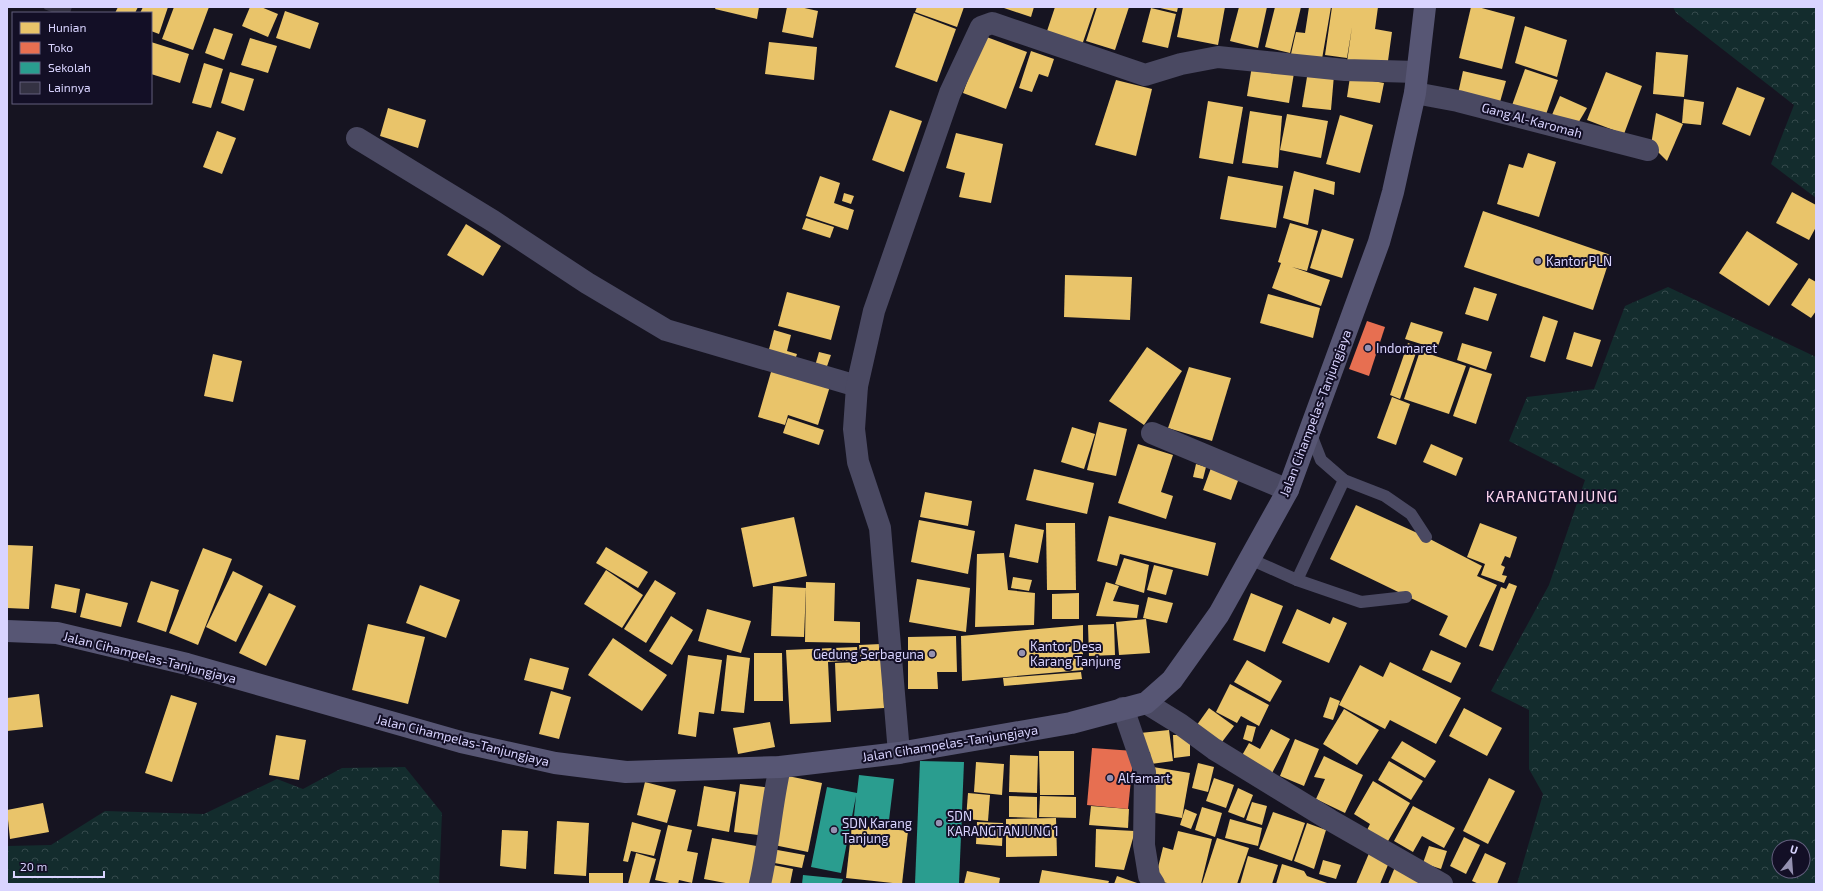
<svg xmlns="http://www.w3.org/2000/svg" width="1823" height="891" viewBox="0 0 1823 891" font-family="'Exo 2',sans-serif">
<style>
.forest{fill:url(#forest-crowns);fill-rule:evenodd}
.homes{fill:#e9c46a}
.shops{fill:#e76f51}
.schools{fill:#2a9d8f}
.building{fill:#343243}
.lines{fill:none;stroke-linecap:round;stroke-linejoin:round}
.lane{stroke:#4a4962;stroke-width:12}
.street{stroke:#4a4962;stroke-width:22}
.secondary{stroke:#575674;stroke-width:22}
.poi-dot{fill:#9591b1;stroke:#130f26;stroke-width:1.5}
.labels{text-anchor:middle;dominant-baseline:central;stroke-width:4;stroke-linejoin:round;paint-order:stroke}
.street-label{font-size:13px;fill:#d9d4ff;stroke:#130f26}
.poi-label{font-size:13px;fill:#d9d4ff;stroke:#130f26;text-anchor:start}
.quarter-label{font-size:15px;letter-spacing:1px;fill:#ffd6f0;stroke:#130f26}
</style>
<defs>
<pattern id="forest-crowns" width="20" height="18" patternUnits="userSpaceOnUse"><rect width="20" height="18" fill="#132c2d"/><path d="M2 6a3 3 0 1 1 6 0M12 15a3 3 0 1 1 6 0" fill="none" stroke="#354a4c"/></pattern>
</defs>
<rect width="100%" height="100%" fill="#161421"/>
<g class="forest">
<path d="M1673,7H1816V198L1771,164L1794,105L1676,13Z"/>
<path d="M1668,287L1816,357V884H1517L1543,794L1529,769V710L1491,691L1549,585L1585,480L1509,441L1527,397L1594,389L1625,306ZM1779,847H1803V871H1779Z"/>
<path d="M405,767L442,813L439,884H7V846L51,845L105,811L204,814L277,779L303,789L342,768Z"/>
</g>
<g class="homes">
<path d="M118,7H138L135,13H115Z"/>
<path d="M143,7H168L159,34L151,31V13H140Z"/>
<path d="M174,7H209L193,50L162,39Z"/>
<path d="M250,7H261L278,14L268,37L242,26Z"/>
<path d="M716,7H759L757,19L715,9Z"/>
<path d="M787,7H800L818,11L813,38L782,32Z"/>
<path d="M917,7H964L957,27L915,12Z"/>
<path d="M1001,7H1034L1031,17Z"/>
<path d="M1055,7H1095L1082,45L1044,40Z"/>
<path d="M1097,7H1129L1115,50L1086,41Z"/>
<path d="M1156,7H1178L1177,12Z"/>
<path d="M1183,7H1225L1218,45L1177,37Z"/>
<path d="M1239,7H1267L1258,48L1230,41Z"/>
<path d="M1275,7H1301L1290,53L1265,47Z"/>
<path d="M1309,7H1331L1322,59L1291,54L1296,32L1305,33Z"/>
<path d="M1332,7H1378L1375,29L1392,32L1387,68L1347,62L1352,27L1347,58L1325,55Z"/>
<path d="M1471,7H1478L1515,17L1502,69L1459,58Z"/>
<path d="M1151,8L1176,14L1168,48L1142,42Z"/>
<path d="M285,11L319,23L310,49L276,38Z"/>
<path d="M914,13L956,29L937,82L895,67Z"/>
<path d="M1525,26L1567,40L1557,77L1515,63Z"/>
<path d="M214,28L233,34L224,60L205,53Z"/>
<path d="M984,36L1027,52L1006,109L963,93Z"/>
<path d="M250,38L277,46L268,73L241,65Z"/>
<path d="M151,42L189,54L180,83L151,74Z"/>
<path d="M769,42L817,47L814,80L765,74Z"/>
<path d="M1031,51L1054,59L1048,77L1039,74L1032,92L1019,88Z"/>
<path d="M1656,52L1688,55L1684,97L1653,94Z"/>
<path d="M204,63L223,69L211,108L192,103Z"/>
<path d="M1252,66L1294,73L1289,103L1247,96Z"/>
<path d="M1525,69L1558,80L1543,123L1510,111Z"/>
<path d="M1308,71L1334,75L1331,110L1302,107Z"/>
<path d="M1463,71L1506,81L1498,109L1457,98Z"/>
<path d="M230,72L254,79L244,111L221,103Z"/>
<path d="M1606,72L1642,86L1624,134L1587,120Z"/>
<path d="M1350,77L1384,83L1380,103L1347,97Z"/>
<path d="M1116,80L1152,89L1136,156L1095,145Z"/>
<path d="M1737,87L1765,98L1750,136L1722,124Z"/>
<path d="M1560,96L1587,108L1577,125L1549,122Z"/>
<path d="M1684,99L1704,102L1701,125L1682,123Z"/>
<path d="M1208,101L1243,107L1233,164L1199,158Z"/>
<path d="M388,108L426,120L418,148L380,136Z"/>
<path d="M890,110L922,121L904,172L872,160Z"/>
<path d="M1250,111L1282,116L1278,168L1242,163Z"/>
<path d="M1656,113L1683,124L1667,161L1651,145Z"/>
<path d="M1287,114L1328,121L1321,158L1280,150Z"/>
<path d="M1340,115L1373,125L1360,173L1326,164Z"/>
<path d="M217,131L236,138L222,174L203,167Z"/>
<path d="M956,133L1003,144L991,203L959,197L965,173L946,168Z"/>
<path d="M1528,153L1556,162L1539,217L1497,204L1509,164L1523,168Z"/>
<path d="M1294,171L1335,182L1334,195L1314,189L1308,225L1283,218Z"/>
<path d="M820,176L840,183L834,203L854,210L848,230L806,216Z"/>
<path d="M1228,176L1283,186L1276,228L1220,219Z"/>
<path d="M1792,192L1816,205V227L1809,240L1776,223Z"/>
<path d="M844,193L854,196L851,204L842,201Z"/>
<path d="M1483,211L1611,255L1593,310L1464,267Z"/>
<path d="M806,218L834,227L830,238L802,229Z"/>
<path d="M1290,223L1318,231L1307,271L1292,267L1330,280L1321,306L1272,288L1281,263L1278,262Z"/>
<path d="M466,224L501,246L483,276L447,255Z"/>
<path d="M1322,229L1354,239L1342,278L1310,268Z"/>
<path d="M1747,231L1798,264L1769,306L1719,273Z"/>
<path d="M1065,275L1132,277L1130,320L1064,317Z"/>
<path d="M1809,278L1816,282V311L1811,318L1791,305Z"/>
<path d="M1474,287L1497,294L1488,321L1465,314Z"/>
<path d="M787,292L840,306L831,340L778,326Z"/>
<path d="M1268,294L1320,308L1313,338L1260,323Z"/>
<path d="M1543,316L1558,321L1545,362L1530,357Z"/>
<path d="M1411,322L1443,332L1437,349L1405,339Z"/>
<path d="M774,330L791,335L787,351L797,354L795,360L768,353Z"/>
<path d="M1574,332L1601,340L1592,367L1566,359Z"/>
<path d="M1408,343L1418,347L1400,399L1390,395Z"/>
<path d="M1462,343L1492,352L1486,370L1457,360Z"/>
<path d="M1147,347L1182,371L1144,425L1109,401Z"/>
<path d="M1420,351L1466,366L1449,414L1404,399Z"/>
<path d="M819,352L831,355L826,369L815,366Z"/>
<path d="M213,354L242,361L233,402L204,396Z"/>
<path d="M773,365L831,383L818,425L788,415L785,425L758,417Z"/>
<path d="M1189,367L1231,378L1212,441L1168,428Z"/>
<path d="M1470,367L1492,374L1476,424L1453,416Z"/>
<path d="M1392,397L1410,404L1396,445L1377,438Z"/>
<path d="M788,418L824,430L819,445L783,433Z"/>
<path d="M1099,422L1127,429L1116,476L1087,470Z"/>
<path d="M1072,427L1095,434L1084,469L1061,462Z"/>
<path d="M1138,444L1173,455L1161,492L1173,496L1166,519L1118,503Z"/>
<path d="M1431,444L1463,458L1456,476L1423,462Z"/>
<path d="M1196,464L1206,467L1203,479L1193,477Z"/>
<path d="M1211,468L1239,478L1231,500L1203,490Z"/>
<path d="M1034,469L1094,483L1087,514L1026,500Z"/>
<path d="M925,492L972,501L968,526L920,517Z"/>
<path d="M1356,505L1426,537L1482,566L1477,576L1497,585L1466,648L1439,635L1448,616L1330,559Z"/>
<path d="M1109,516L1216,543L1208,576L1120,554L1117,566L1097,561Z"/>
<path d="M794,517L807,576L753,587L741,528Z"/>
<path d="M919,520L975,531L968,574L911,562Z"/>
<path d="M1046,523H1075L1076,590H1047Z"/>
<path d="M1480,523L1517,537L1510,558L1505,556L1501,565L1505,567L1502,575L1507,576L1504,583L1481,575L1485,564L1467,557Z"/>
<path d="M1015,524L1044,530L1038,563L1009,557Z"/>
<path d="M7,545L33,546L29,609L7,608Z"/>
<path d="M606,547L648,572L638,588L596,563Z"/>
<path d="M203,548L232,559L198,645L169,633Z"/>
<path d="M1004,553L1008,590L1035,593L1034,625L975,627L977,554Z"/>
<path d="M1124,558L1149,565L1144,593L1115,584Z"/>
<path d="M1154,565L1173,570L1166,595L1147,590Z"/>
<path d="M606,570L643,595L622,628L584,604Z"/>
<path d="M233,571L263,586L236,642L206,627Z"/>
<path d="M1013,577L1032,580L1029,591L1011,588Z"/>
<path d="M917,579L970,588L966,632L909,622Z"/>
<path d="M655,580L676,593L646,643L624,629Z"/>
<path d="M151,581L179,590L166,632L137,622Z"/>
<path d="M806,582L835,583L834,621L860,622V643L805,642Z"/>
<path d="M1106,582L1119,586L1113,601L1139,605L1137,618L1096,616Z"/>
<path d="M1509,583L1517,586L1493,651L1479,646L1501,587L1506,589Z"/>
<path d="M55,584L80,589L76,613L51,608Z"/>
<path d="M420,585L460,600L446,638L406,623Z"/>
<path d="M773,586L806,588L804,637L771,636Z"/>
<path d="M86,593L128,603L121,627L80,617Z"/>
<path d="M269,593L296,606L266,666L239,653Z"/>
<path d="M1079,593V619H1052V594Z"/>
<path d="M1251,593L1283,606L1265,652L1233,640Z"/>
<path d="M1148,597L1173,603L1167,623L1143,618Z"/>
<path d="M707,609L751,621L741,653L698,641Z"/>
<path d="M1297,609L1330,624L1333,617L1347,623L1329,663L1282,643Z"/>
<path d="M671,616L693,630L672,665L649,651Z"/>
<path d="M1146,619L1150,653L1119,655L1116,622Z"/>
<path d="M368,624L425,637L408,704L352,690Z"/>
<path d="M1114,624L1115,655L1089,656L1088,625Z"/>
<path d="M1083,625V670L962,681L961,636Z"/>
<path d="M956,636L957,672H937L938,689H908V637Z"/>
<path d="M613,638L667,675L642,711L588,675Z"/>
<path d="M881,644L884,708L837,711L835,663L861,662L859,645Z"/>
<path d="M857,647L858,660L828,662L831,722L790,724L786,650Z"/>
<path d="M1431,650L1461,663L1451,683L1422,670Z"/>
<path d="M754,653H782L783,701H754Z"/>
<path d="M688,655L722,660L714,714L699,712L696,737L678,734Z"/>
<path d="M727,655L750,658L744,713L721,711Z"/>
<path d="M530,658L569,668L563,690L524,680Z"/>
<path d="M1247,660L1282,681L1270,702L1234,682Z"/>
<path d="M1390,662L1461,698L1436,744L1390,720L1385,729L1339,705L1360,665L1383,677Z"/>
<path d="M1081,672L1082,679L1004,686L1003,678Z"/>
<path d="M1230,684L1269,705L1259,726L1241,716L1237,723L1216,712Z"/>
<path d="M551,691L571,697L559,739L539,734Z"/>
<path d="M39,694L43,727L7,731V698Z"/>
<path d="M171,695L197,703L172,782L145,773Z"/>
<path d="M1330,697L1340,701L1333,720L1323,717Z"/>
<path d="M1209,708L1234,726L1219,746L1194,729Z"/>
<path d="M1464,708L1502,728L1487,756L1449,736Z"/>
<path d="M1344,709L1379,730L1357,765L1323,744Z"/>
<path d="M770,722L775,747L738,754L733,728Z"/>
<path d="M1247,725L1256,727L1252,742L1243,739Z"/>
<path d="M1271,729L1290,739L1271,775L1240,759L1249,743L1260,749Z"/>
<path d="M1169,730L1173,761L1151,764L1150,752L1142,753L1140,733Z"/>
<path d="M276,735L306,740L299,780L269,775Z"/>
<path d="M1173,735H1190V756L1174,758Z"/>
<path d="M1295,739L1319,749L1304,786L1280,776Z"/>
<path d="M1402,741L1436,761L1425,778L1391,758Z"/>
<path d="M1039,751H1074V795H1040Z"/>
<path d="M1010,755L1038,756L1037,793L1009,792Z"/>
<path d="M1324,756L1363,775L1345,813L1316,799L1325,779L1314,777Z"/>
<path d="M1389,761L1423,781L1411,800L1378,780Z"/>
<path d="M976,762L1004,764L1002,795L974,792Z"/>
<path d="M1198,763L1214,767L1208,792L1192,788Z"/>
<path d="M1153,767L1190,773L1182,818L1145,811Z"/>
<path d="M783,775L822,783L808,852L769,844Z"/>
<path d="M1214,778L1234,785L1226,808L1206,801Z"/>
<path d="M1489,778L1515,791L1488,844L1463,831Z"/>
<path d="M1373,781L1410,803L1384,848L1364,836L1370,824L1354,814Z"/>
<path d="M645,782L676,790L667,823L637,815Z"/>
<path d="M740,784L772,788L766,836L734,832Z"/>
<path d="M704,786L736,792L729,832L697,826Z"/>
<path d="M1238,788L1253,795L1244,818L1228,812Z"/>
<path d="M968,793L990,795L988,821L966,819Z"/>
<path d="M1009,796L1037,797V818L1009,817Z"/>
<path d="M1040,796L1076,797V818L1039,817Z"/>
<path d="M1252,802L1267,806L1262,825L1246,820Z"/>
<path d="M43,803L49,832L10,839L7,810Z"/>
<path d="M1091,806L1129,809L1128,828L1089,825Z"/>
<path d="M1413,806L1455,828L1444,848L1422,836L1413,852L1394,841Z"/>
<path d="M1202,807L1222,813L1215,837L1195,830Z"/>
<path d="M1185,809L1197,814L1191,829L1180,825Z"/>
<path d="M1273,812L1305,823L1292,861L1259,849Z"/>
<path d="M1056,818L1057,856L1006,857V819Z"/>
<path d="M1230,819L1262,828L1258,846L1225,838Z"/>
<path d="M557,821L589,823L586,876L554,874Z"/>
<path d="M632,822L661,830L654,856L631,851L628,862L623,861Z"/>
<path d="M977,822L1003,823L1002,846L976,844Z"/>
<path d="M1307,823L1326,830L1314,869L1294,861Z"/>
<path d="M668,825L692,830L687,851L698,853L692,883L679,880L678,884H674L655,880Z"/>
<path d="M852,825L908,831L902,884L846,878Z"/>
<path d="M1096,829L1135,831L1124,870L1095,867Z"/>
<path d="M502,830L528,831L526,869L500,866Z"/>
<path d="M1178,831L1212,839L1201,884H1171L1155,880L1163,847L1173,850Z"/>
<path d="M1464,837L1480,845L1466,874L1450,866Z"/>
<path d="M712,838L762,847L755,884H731L704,879Z"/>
<path d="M1217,838L1249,848L1237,884H1202Z"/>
<path d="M1429,846L1447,851L1441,869L1423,863Z"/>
<path d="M772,849L805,855L802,868L769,862Z"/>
<path d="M1370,851L1390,860L1380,884H1356Z"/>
<path d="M636,853L656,859L649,884H628Z"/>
<path d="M1485,853L1506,863L1497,884H1479L1472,881Z"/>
<path d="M1248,856L1278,865L1272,884H1240Z"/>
<path d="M1323,860L1341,865L1336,879L1319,874Z"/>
<path d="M768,864L793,869L790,884H764Z"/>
<path d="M1282,864L1304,871L1307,876L1330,884H1276Z"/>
<path d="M1395,867L1420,878L1418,884H1388Z"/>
<path d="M1042,870L1109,881L1108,884H1039Z"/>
<path d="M967,871L1000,878L999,884H964Z"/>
<rect x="589" y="873" width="34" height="11"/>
<path d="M1117,876L1140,884H1114Z"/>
</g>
<g class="shops">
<path d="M1367,321L1385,327L1369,376L1349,369Z"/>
<path d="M1092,748L1134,751L1128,809L1087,805Z"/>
</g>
<g class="schools">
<path d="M920,761L964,762L959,884H915Z"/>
<path d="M859,775L894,779L889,820L854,816L856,796L841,873L811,867L827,787L857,793Z"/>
<path d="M803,875L843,879L841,884H802Z"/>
</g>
<path class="building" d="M45,7H72L70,13H54L44,9Z"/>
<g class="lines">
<g class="lane">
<path d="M1310,432L1321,460L1344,480L1385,496L1411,514L1426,537"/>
<path d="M1250,559L1297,580L1361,602L1406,597"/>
<path d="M1297,580L1344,480"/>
</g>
<g class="street">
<path d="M1415,93L1458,101L1648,150"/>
<path d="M357,138L493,221L587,283L666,330L857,386"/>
<path d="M1152,433L1288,490"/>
<path d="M1146,703L1180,724L1214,749L1330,820L1442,884"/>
<path d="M1123,708L1145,772L1144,845L1149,876L1154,884"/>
<path d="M899,753L880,528L858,462L854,429L857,386L874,311L950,93L981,27L992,23L1145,75L1181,64L1218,57L1345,70L1417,72"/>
<path d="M760,884C769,845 771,806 780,767"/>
</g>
<path class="secondary" d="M7,631L57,633L187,664L461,742L555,763L626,772L780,767L899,753L1071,723L1146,703L1172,680L1219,614L1288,490L1379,242L1393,192L1415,93L1425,7"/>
</g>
<g class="poi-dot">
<circle cx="1538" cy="261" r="4"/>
<circle cx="1368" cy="348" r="4"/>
<circle cx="1022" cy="653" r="4"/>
<circle cx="932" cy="654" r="4"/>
<circle cx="1110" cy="778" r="4"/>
<circle cx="939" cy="823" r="4"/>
<circle cx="834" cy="830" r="4"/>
</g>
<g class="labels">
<g class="street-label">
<text transform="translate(1532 120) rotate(15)">Gang Al-Karomah</text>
<text transform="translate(1315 413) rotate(-69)">Jalan Cihampelas-Tanjungjaya</text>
<text transform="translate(150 657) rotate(14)">Jalan Cihampelas-Tanjungjaya</text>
<text transform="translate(463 740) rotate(14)">Jalan Cihampelas-Tanjungjaya</text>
<text transform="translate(950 743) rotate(-9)">Jalan Cihampelas-Tanjungjaya</text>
</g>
<g class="poi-label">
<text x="1546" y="261">Kantor PLN</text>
<text x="1376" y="348">Indomaret</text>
<text x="1030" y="646">Kantor Desa<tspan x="1030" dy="15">Karang Tanjung</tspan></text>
<text x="924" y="654" text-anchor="end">Gedung Serbaguna</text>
<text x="1118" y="778">Alfamart</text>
<text x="947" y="816">SDN<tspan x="947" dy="15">KARANGTANJUNG 1</tspan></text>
<text x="842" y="823">SDN Karang<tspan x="842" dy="15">Tanjung</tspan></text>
</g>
<g class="quarter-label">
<text x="1552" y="496">KARANGTANJUNG</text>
</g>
</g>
<rect width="1823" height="891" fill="none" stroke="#d9d4ff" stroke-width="16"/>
<rect x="12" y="12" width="140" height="92" fill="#130f26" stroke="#625e7d"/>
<rect x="20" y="22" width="20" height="12" fill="#e9c46a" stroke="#625e7d"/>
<text x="48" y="32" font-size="12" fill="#d9d4ff">Hunian</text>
<rect x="20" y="42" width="20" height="12" fill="#e76f51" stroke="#625e7d"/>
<text x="48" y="52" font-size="12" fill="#d9d4ff">Toko</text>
<rect x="20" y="62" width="20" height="12" fill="#2a9d8f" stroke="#625e7d"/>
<text x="48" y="72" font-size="12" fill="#d9d4ff">Sekolah</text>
<rect x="20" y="82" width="20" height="12" fill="#343243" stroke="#625e7d"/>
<text x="48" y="92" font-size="12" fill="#d9d4ff">Lainnya</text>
<g transform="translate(1791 859) rotate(17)"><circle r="19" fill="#130f26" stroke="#625e7d"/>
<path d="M0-3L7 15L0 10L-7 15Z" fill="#9591b1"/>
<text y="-6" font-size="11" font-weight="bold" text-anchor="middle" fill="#d9d4ff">U</text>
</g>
<path d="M14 871v6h90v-6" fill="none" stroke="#d9d4ff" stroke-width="2"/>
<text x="20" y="871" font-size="12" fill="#d9d4ff" stroke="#130f26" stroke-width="3" paint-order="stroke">20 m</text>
</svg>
